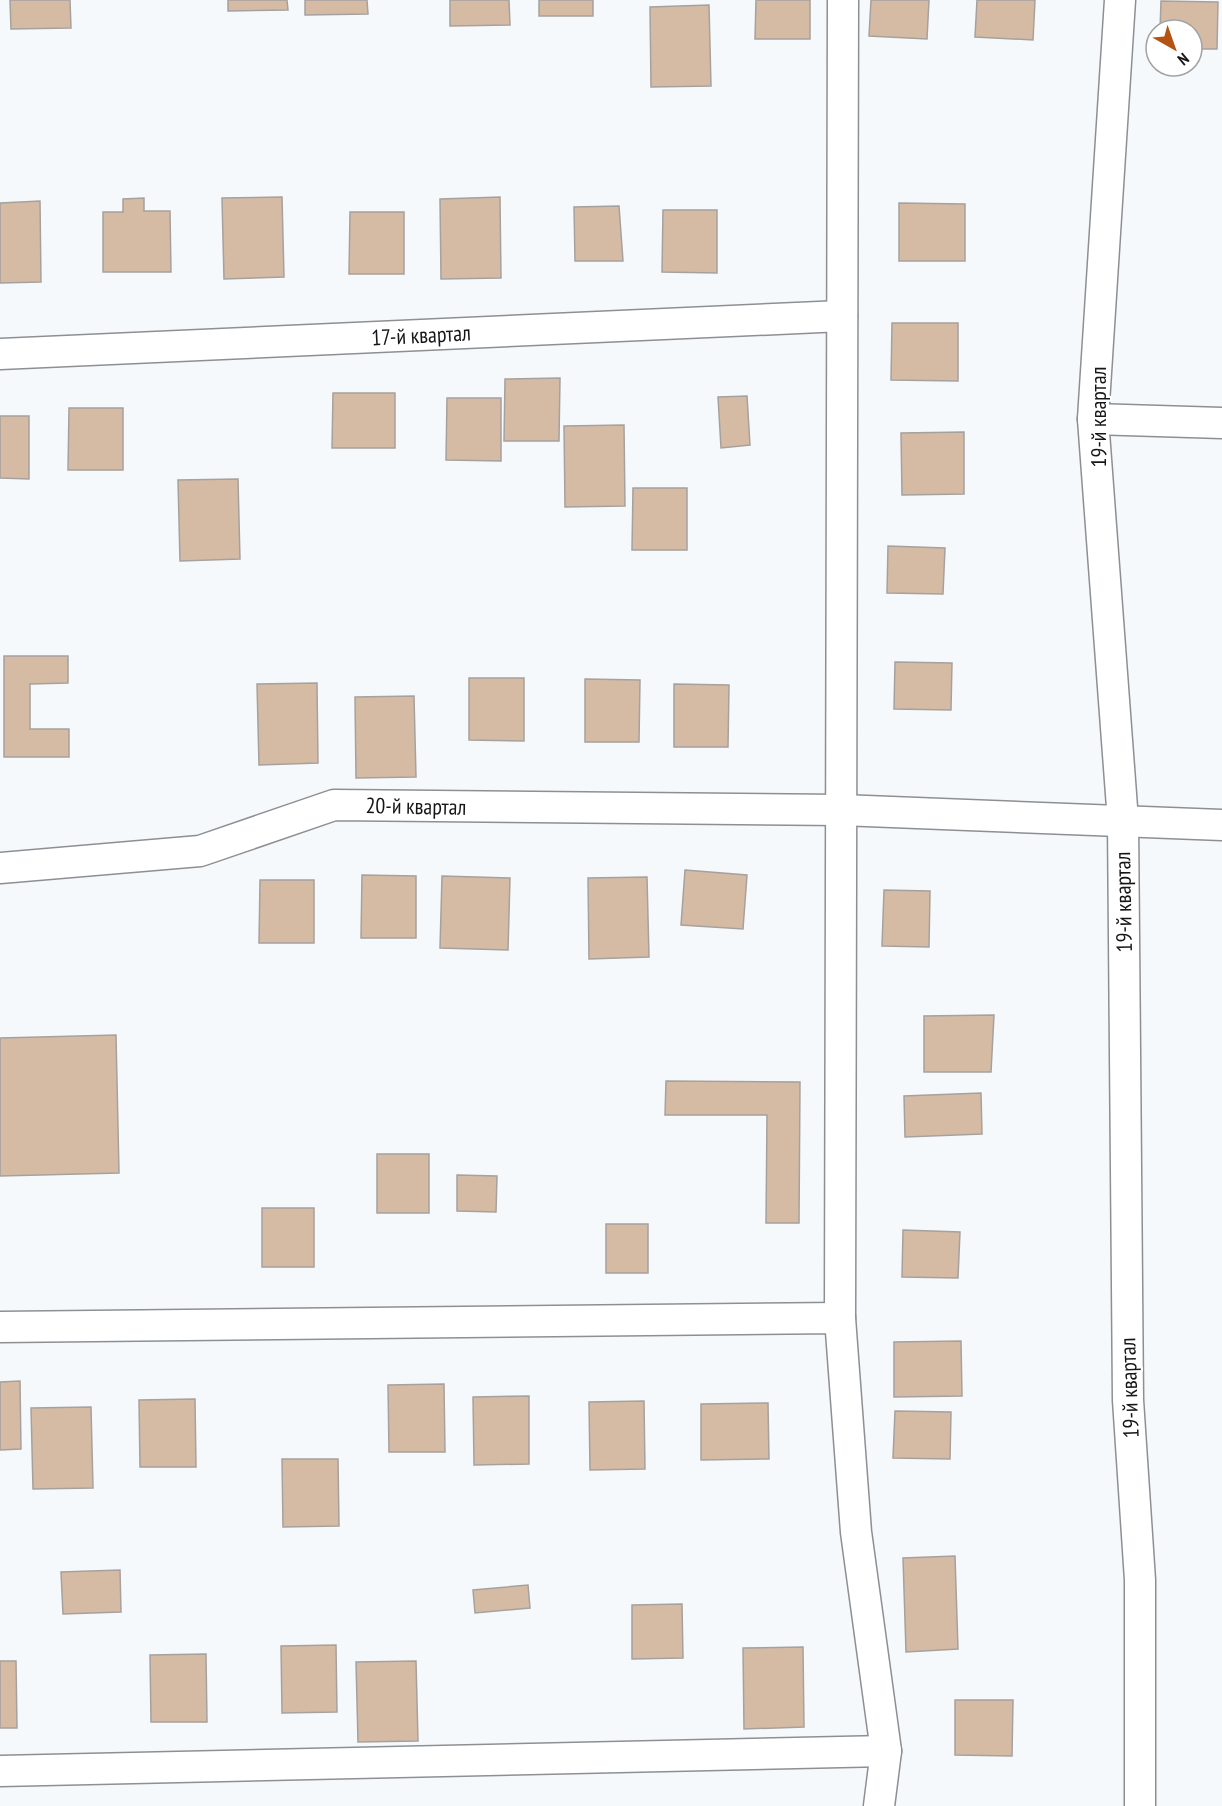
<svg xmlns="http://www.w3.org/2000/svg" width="1222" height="1806" viewBox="0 0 1222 1806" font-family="'PT Sans Narrow',sans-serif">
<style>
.building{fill:#d6bba4;stroke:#a5a19f;stroke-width:1.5}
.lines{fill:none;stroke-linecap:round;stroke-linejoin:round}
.minor-casing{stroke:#8d8f93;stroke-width:33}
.minor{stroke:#fff;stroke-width:30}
.labels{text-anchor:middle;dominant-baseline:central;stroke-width:4.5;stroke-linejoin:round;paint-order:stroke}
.street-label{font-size:22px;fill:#151617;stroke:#fff}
</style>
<rect width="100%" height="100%" fill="#f5f9fc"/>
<g class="building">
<path d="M10,0H70L71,28L11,29Z"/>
<path d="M228,0H287L288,10L228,11Z"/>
<path d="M305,0H367L368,14L305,15Z"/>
<path d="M450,0H509L510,25L450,26Z"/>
<rect x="539" y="0" width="54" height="16"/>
<path d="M756,0H810V39H755Z"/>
<path d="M871,0H929L927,39L869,36Z"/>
<path d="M977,0H1035L1033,40L975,37Z"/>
<path d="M1161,1L1218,2L1217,49H1192V30H1160Z"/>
<path d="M709,5L711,86L651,87L650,7Z"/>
<path d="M282,197L284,277L224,279L222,198Z"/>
<path d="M500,197L501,278L441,279L440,199Z"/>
<path d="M144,198V211H170L171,272H103V212H123V199Z"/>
<path d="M40,201L41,282L0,283V203Z"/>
<path d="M899,203L965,204V261H899Z"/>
<path d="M619,206L623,261H575L574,207Z"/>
<path d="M663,210H717V273L662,272Z"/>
<path d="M350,212H404V274H349Z"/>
<path d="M892,323H958V381L891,380Z"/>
<path d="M560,378L559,441H504L505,379Z"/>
<path d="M333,393H395V448H332Z"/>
<path d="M747,396L750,445L721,448L718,397Z"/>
<path d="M447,398H501V461L446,460Z"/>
<path d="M69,408H123V470H68Z"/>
<path d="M0,416H29V479L0,478Z"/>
<path d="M624,425L625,506L565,507L564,426Z"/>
<path d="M964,432V494L902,495L901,433Z"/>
<path d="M238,479L240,559L180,561L178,480Z"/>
<path d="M633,488H687V550H632Z"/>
<path d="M888,546L945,548L943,594L887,593Z"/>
<path d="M4,656H68V683L30,684V729H69V757H4Z"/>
<path d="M895,662L952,663L951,710L894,709Z"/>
<path d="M469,678H524V741L469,740Z"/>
<path d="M585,679L640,680L639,742H585Z"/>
<path d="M317,683L318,763L259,765L257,684Z"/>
<path d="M674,684L729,685L728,747H674Z"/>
<path d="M414,696L416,777L356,778L355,697Z"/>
<path d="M685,870L747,875L743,929L681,925Z"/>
<path d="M362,875L416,876V938H361Z"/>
<path d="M442,876L510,878L508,950L440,948Z"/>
<path d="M647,877L649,957L589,959L588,878Z"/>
<path d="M260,880H314V943H259Z"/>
<path d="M884,890L930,891L929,947L882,946Z"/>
<path d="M994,1015L991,1072H924V1016Z"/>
<path d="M116,1035L119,1173L0,1176V1038Z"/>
<path d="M666,1081L800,1082L799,1223H766L767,1115H665Z"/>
<path d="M981,1093L982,1134L905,1137L904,1096Z"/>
<rect x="377" y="1154" width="52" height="59"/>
<path d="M457,1175L497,1176L496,1212L457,1211Z"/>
<rect x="262" y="1208" width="52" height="59"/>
<rect x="606" y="1224" width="42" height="49"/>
<path d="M903,1230L960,1232L958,1278L902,1277Z"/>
<path d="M961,1341L962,1396L894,1397V1342Z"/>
<path d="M20,1381L21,1449L0,1450V1382Z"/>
<path d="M444,1384L445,1452H389L388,1385Z"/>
<path d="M529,1396V1464L474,1465L473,1397Z"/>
<path d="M195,1399L196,1467H140L139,1400Z"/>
<path d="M644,1401L645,1469L590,1470L589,1402Z"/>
<path d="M768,1403L769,1459L701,1460V1404Z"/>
<path d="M91,1407L93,1488L33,1489L31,1408Z"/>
<path d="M895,1411L951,1412L950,1459L893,1458Z"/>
<path d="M282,1459H338L339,1526L283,1527Z"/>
<path d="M955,1556L958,1649L906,1652L903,1558Z"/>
<path d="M120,1570L121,1612L63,1614L61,1572Z"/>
<path d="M528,1585L530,1608L475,1613L473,1590Z"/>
<path d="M682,1604L683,1658L632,1659V1605Z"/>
<path d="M336,1645L337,1712L282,1713L281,1646Z"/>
<path d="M803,1647L804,1727L744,1729L743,1648Z"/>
<path d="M206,1654L207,1722H151L150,1655Z"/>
<path d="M0,1661H16L17,1728H0Z"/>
<path d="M416,1661L418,1741L358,1742L356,1662Z"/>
<path d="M955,1700H1013L1012,1756L955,1755Z"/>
</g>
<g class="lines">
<defs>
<g id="minor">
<path d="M1120,0L1093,419L1123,821L1128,1400L1140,1580V1806"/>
<path d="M0,354L842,316"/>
<path d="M1093,419L1222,423"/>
<path d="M0,868L200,851L334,805L841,810L1222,825"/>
<path d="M840,1318L843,0"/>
<path d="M0,1327L840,1318L856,1532L886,1751L879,1806"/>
<path d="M0,1771L886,1751"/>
</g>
</defs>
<use href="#minor" class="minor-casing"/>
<use href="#minor" class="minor"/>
</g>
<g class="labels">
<g class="street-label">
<text transform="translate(421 335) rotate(-3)">17-й квартал</text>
<text transform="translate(1098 417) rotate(-90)">19-й квартал</text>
<text transform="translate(416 806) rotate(1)">20-й квартал</text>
<text transform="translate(1123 902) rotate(-91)">19-й квартал</text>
<text transform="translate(1129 1388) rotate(-92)">19-й квартал</text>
</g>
</g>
<g transform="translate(1174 48) rotate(140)"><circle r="28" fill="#ffffff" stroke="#a1a2a2" stroke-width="1.5"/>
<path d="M0-4.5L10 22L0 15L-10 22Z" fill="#b45313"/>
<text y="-9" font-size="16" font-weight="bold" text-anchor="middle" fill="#151617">N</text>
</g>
</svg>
